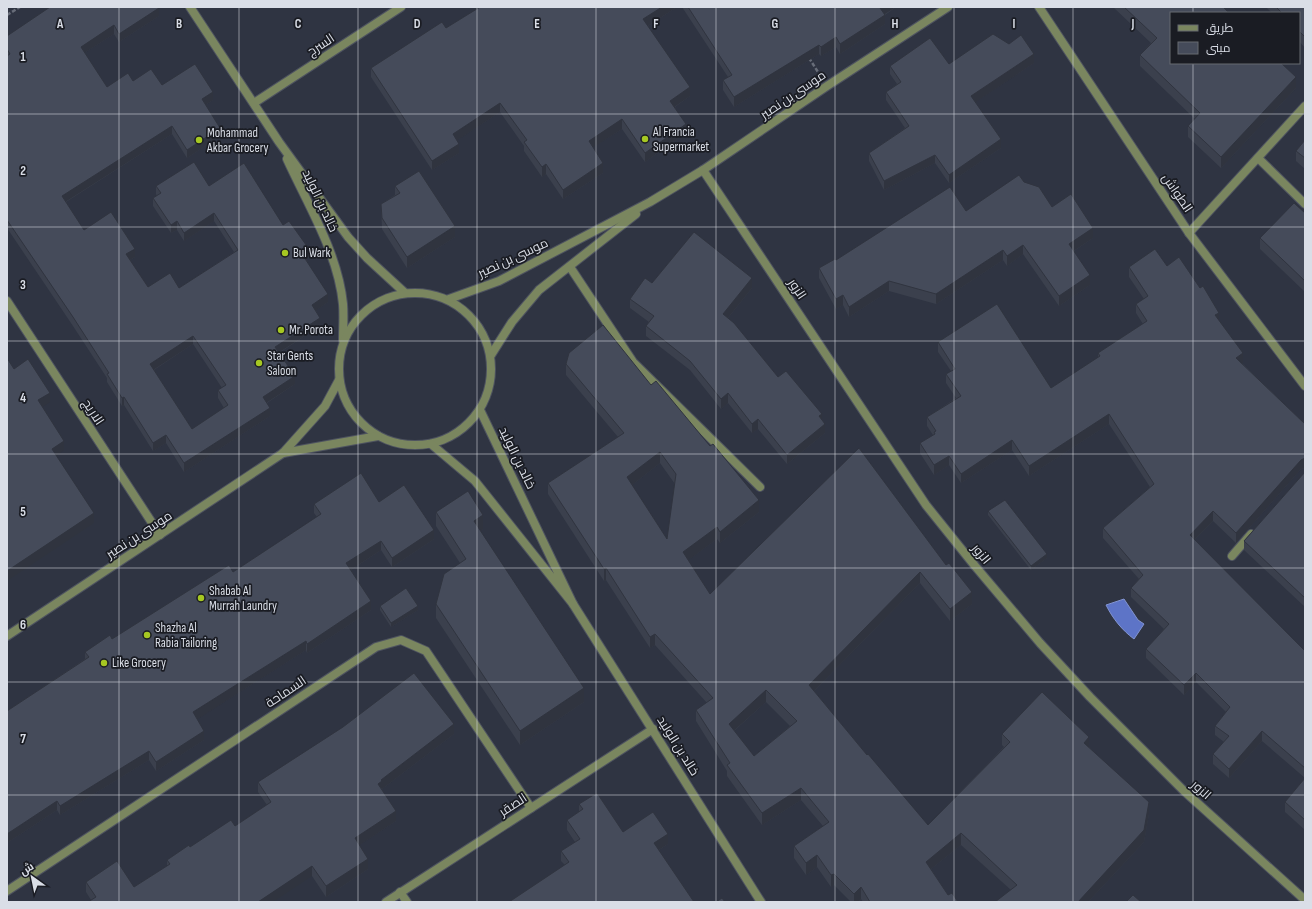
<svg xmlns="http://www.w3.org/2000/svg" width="1312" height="909" viewBox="0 0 1312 909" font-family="'Sofia Sans Condensed',Cairo,sans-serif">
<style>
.water{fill:#5d74c7;stroke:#8294d1}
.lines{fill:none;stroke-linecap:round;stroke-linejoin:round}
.service-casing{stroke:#4e5360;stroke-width:10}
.minor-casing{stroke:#4e5360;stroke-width:10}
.path{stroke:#686d79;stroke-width:2.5;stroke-dasharray:4 2;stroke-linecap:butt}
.service{stroke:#7a865f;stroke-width:8}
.minor{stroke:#7a865f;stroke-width:8}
.wall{fill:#3b404d;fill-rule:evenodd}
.shaded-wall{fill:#30343f}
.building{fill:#454b5a;stroke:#30343f;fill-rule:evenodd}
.grid{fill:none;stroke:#dadee7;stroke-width:1;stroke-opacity:0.55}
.poi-dot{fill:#a6c822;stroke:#1a1c23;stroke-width:1.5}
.labels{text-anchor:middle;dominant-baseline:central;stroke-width:3.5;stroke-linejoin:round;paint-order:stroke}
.street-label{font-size:13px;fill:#dadee7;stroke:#1a1c23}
.poi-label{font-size:13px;fill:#dadee7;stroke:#1a1c23;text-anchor:start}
.grid-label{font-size:13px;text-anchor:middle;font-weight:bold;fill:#dadee7;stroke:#1a1c23;stroke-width:3.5;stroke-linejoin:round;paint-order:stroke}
</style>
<rect width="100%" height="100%" fill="#2f3442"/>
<path class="water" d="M1124,599L1138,620L1144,624L1134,639C1122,630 1113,619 1106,605Z"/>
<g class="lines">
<defs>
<path id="service" d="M570,267L633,362L760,487"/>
<g id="minor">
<path d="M190,7L279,142L348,237L367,258L404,292"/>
<path d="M1039,7L1189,233L1305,386"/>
<path d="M254,103L401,7"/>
<path d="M1258,158L1305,204"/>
<path d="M287,159C308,205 338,253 343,304C344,316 343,328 343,340"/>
<path d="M703,170L926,505L975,566L1040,643L1090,697L1184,791L1305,900"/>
<path d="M1189,233L1305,106"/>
<circle cx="415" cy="369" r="76"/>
<path d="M449,299L499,281L650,202L703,170L827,86L948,7"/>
<path d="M7,301L160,535"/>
<path d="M491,355L512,322L539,290L636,214"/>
<path d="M431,444L475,481L573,604L480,410"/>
<path d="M283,453L378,436"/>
<path d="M1232,556L1251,534"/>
<path d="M573,604L761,902"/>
<path d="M7,636L283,453L325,406L339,380"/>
<path d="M7,891L376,647L401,640L426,651L531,808"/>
<path d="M400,892L407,902"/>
<path d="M386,902L653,729"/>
</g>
</defs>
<use href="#service" class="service-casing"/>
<use href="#minor" class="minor-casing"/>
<g class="path">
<path d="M7,15L20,7"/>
<path d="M809,58L818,72"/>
</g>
<use href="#service" class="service"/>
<use href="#minor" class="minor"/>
</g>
<g class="wall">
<path d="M480,7H677L648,26L690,96L675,107L686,133L645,162L622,129L593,147L603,173L563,199L546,174L542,177L524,151V146L500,112L457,140L459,153L432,170L371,77V68L446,28Z"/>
<path d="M682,7H896L885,15V24L840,54L836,47L821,56L819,54L734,107L723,90V80L728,77Z"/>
<path d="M1113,7H1223L1296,88L1221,168L1188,137V126L1195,119L1140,66V55L1151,43Z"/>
<path d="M1266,7H1305V48L1299,41V13H1272Z"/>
<path d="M159,16L119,42L114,34L84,53L107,87L133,81L162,85L213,100L205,105L220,136L187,158L172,134L66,202L84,230L135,257L130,260L148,287L179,288L234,252L214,221L184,241L177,230L171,233L153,206V198L157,196L156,194V186H209L283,225L309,257L306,259L328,302L316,310L320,326L279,353L295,384L267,403L270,416L184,472L166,443L153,451L124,405L122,406L107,382V378L73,326L7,228V36ZM193,344L222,388L218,390V398L224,408L192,429L154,370Z"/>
<path d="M1034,63L975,102L1001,148L949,183L935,163L884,190L869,161V153L905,128L886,100V92L897,84L890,74V66L949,64Z"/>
<path d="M1305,140V169L1296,161V151Z"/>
<path d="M1024,182L1052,207L1093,238L1074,251L1090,285L1059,306L1023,254L1007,266L1003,260L936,304L889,291L849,317L843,305L836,309L819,278V268L836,260L966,211Z"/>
<path d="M395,186L455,237L407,268L382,229L381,204L395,195Z"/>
<path d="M1305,213V292L1260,249V238Z"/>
<path d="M1167,266L1219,321L1243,363H1242L1305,424V468L1301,469L1236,543L1213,521L1194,540L1305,651V830L1285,812V802L1305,778L1262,741L1229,778L1213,764V754L1224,742L1215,735V726L1226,712L1196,682L1184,695L1146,658V649L1164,629L1131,597V588L1139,579L1103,538V528L1150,487L1109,424L1029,476L1012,450L961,483L949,465L934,475L920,453V443L933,435L927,426V417L956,398L946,383V374L951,371L938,352V342L1051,388L1098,358V353L1143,324L1136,313V304L1144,299L1129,277V267Z"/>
<path d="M652,283L752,288L728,318L778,377L822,419L825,433L787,464L758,429L752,433L728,403L721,409L690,370L646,336V326L649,322L630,308V299Z"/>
<path d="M566,364L651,385L759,512L720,543L717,539L688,560L710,594L859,448L972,604L950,621L920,583L814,691L867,755L928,825L1004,747L1002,745V734L1089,747L1149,814L1144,842L1088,902H995L1011,890L961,845L931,869L948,895L958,902H863L861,899L858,902H851L834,885L831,887L817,867L806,875L794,858V846L823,826L801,800L762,825L727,776V771L696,721V710L707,703L655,645L650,648L606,580L604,581L548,494V483L618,437L566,375ZM660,463L675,484L667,539L632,485ZM766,702L790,726L754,756L734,731Z"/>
<path d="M1305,472V607L1244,550V541Z"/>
<path d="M379,502L434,539L392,567L381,550L351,570L371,610L307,653L306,650L197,719L204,740L156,771L149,760L60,815L57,810L7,843V711L85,659V652L112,639L233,572L317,517L314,513V504Z"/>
<path d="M988,511L1047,558L1031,570L988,515Z"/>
<path d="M436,512L483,529L480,531L584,702L520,745L436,618V604L460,563L436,526Z"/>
<path d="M380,606L418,610L391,627L380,610Z"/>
<path d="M454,734L382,789L396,821L359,845L368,869L326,897L312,876L91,900L86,892V882L134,887L167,866V860L190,847L235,826L267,805L258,792V782Z"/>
<path d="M579,804L623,832L668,844L659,850L565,865L561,861V851L575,842L567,830V820L579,812Z"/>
</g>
<g class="shaded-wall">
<path d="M662,7H677L643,29V19Z"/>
<path d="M882,7H896L880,17V8Z"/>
<path d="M159,8V16L119,42V34Z"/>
<path d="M885,15V24L840,54V44Z"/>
<path d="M114,25V34L81,55V47Z"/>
<path d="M836,37V47L821,56V47Z"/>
<path d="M819,45V54L734,107V97Z"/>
<path d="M1034,54V63L971,105V96Z"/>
<path d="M1296,77V88L1221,168V157Z"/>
<path d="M690,87V96L670,110V101Z"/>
<path d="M213,92V100L202,107V99Z"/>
<path d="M500,103V112L453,143V134Z"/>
<path d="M622,119V129L589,150V141Z"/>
<path d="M686,124V133L645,162V153Z"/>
<path d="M172,126V134L62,204V196Z"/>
<path d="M220,128V136L187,158V150Z"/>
<path d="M1001,139V148L949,183V175Z"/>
<path d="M459,144V153L432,170V161Z"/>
<path d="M935,155V163L884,190V181Z"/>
<path d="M603,163V173L563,199V190Z"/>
<path d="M546,164V174L542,177V167Z"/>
<path d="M214,213V221L184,241V233Z"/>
<path d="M177,221V230L171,233V225Z"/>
<path d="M455,226V237L407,268V257Z"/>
<path d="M1093,228V238L1069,254V244Z"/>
<path d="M1023,245V254L1007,266V256Z"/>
<path d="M135,249V257L126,262V254Z"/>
<path d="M309,249V257L302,262V254Z"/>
<path d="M1003,250V260L936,304V294Z"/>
<path d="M1090,275V285L1059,306V296Z"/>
<path d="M752,278V288L723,324V314Z"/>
<path d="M889,281V291L849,317V307Z"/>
<path d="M328,294V302L312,313V305Z"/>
<path d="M843,295V305L836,309V299Z"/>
<path d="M1219,313V322L1215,315Z"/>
<path d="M320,318V326L275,355V347Z"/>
<path d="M193,336V344L150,372V364Z"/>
<path d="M1243,353V363L1236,368V358Z"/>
<path d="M295,376V384L263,405V397Z"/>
<path d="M50,393V402L38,410V400Z"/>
<path d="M728,393V403L721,409V399Z"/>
<path d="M124,397V405L122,406V398Z"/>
<path d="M270,408V416L184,472V463Z"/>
<path d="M822,414V424L819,416Z"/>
<path d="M1109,414V424L1029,476V466Z"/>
<path d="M758,419V429L752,433V424Z"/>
<path d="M825,424V433L787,464V455Z"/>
<path d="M166,435V443L153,451V443Z"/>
<path d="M1012,440V450L961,483V474Z"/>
<path d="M64,441V450L52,459V449Z"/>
<path d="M660,452V463L627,489V477Z"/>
<path d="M949,456V465L934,475V465Z"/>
<path d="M1305,458V468L1301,469L1236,543V533L1301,460Z"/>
<path d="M759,500V512L720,543V532Z"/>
<path d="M1213,511V521L1190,544V535Z"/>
<path d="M94,513V523L7,581V571Z"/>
<path d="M483,515V529L474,535V521Z"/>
<path d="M717,527V539L683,564V552Z"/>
<path d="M434,530V539L392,567V558Z"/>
<path d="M381,541V550L346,573V563Z"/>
<path d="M1047,554V558L1031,570V566Z"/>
<path d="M606,568V580L604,581V569Z"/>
<path d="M920,572V583L809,696V685Z"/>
<path d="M972,592V604L950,621V609Z"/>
<path d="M371,601V610L307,653V644Z"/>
<path d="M418,606V610L391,627V623Z"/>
<path d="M655,634V645L650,648V637Z"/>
<path d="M306,641V650L193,722V712Z"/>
<path d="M1196,673V682L1184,695V685Z"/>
<path d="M584,688V702L520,745V731Z"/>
<path d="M766,690V702L729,735V724Z"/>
<path d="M454,724V734L382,789L378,784L381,780Z"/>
<path d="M204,731V740L156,771V762Z"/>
<path d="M1262,731V741L1229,778V769Z"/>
<path d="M1089,737V749L1084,743Z"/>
<path d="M149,751V760L60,815V806Z"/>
<path d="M801,788V800L762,825V813Z"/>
<path d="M57,801V810L7,843V834Z"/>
<path d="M1149,802V814L1144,842L1088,902H1078Z"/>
<path d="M396,811V821L355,848V838Z"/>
<path d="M961,833V845L926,873V862Z"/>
<path d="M668,834V844L654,853V843Z"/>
<path d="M817,855V867L806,875V863Z"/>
<path d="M368,859V869L326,897V886Z"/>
<path d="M312,866V876L273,902H258Z"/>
<path d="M834,874V885L831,887V875Z"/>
<path d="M861,887V899L858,902H854V894Z"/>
</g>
<g class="building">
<path d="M50,7H158L159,8L119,34L114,25L81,47L107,87L128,73L133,81L151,69L162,85L195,64L213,92L202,99L220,128L187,150L172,126L62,196L84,230L111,212L135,249L126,254L148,287L170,273L179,288L238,250L214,213L184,233L177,221L171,225L153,198L161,193L156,186L194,162L209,186L244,163L283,225L289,221L309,249L302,254L328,294L312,305L320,318L275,347L295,376L263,397L270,408L184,463L166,435L153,443L124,397L122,398L107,374L109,373L73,317L7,220V56L10,54L7,49V36ZM193,336L226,385L218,390L228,405L192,429L150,364Z"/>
<path d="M480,7H662L643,19L690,87L670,101L686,124L645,153L622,119L589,141L603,163L563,190L546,164L542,167L524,142L527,140L500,103L453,134L459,144L432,161L371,68L442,22L446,28Z"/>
<path d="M688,7H882L880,8L885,15L840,44L836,37L821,47L819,45L734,97L723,80L732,75Z"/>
<path d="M1124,7H1223L1229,13H1171V63H1281L1296,77L1221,157L1188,126L1200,113L1140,55L1157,38Z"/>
<path d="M1276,7H1305V37L1299,31V13H1282Z"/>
<path d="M993,34L1009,44L1021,35L1034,54L971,96L1001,139L949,175L935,155L884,181L869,153L909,126L886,92L901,82L890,66L930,38L949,64Z"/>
<path d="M1305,140V158L1296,151Z"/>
<path d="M419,171L455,226L407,257L382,218L381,204L400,193L395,186Z"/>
<path d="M1019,175L1024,182L1039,187L1052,207L1071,194L1093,228L1069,244L1090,275L1059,296L1023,245L1007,256L1003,250L936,294L889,281L849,307L843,295L836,299L819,268L835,259L836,260L950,187L966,211Z"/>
<path d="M1294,203L1305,213V281L1260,238Z"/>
<path d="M694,232L752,278L723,314L734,323L778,377L786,371L822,414L819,416L825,424L787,455L758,419L752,424L728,393L721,399L690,361L646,326L654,316L630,299L645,278L652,283Z"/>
<path d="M1155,249L1167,266L1179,257L1200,288L1203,286L1219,313L1215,315L1243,353L1236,358L1305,424V458L1301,460L1236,533L1213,511L1190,535L1305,651V768L1262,731L1229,769L1213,754L1229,736L1215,726L1230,707L1196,673L1184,685L1146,649L1169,624L1131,588L1143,575L1103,528L1154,484L1109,414L1029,466L1012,440L961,474L949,456L934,465L920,443L935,434L934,432L936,431L927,417L961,396L946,374L955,369L938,342L997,304L1051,388L1100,356L1098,353L1147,321L1136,304L1148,296L1129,267Z"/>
<path d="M603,325L651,385L656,381L710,446L713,444L759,500L720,532L717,527L683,552L710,594L859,448L946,565L949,563L972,592L950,609L920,572L809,685L867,755L868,754L928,825L1010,742L1002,734L1042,692L1089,737L1084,743L1149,802L1144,830L1078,902H995L1017,885L961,833L926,862L948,895L952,893L958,902H870L861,887L854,894L834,874L831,875L817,855L806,863L794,846L829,822L801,788L762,813L727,765L730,763L696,710L713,698L655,634L650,637L606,568L604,569L548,483L624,433L566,364L569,353ZM660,452L676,474L667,539L627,477ZM766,690L797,721L754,756L729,724Z"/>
<path d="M7,358L14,369L28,359L50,393L38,400L64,441L52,449L94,513L7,571Z"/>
<path d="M1305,472V598L1244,541Z"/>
<path d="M361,473L379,502L404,485L434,530L392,558L381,541L346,563L371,601L307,644L306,641L193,712L204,731L156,762L149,751L60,806L57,801L7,834V711L89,657L85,652L110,635L112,639L229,565L233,572L321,514L314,504Z"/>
<path d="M468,491L483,515L474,521L584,688L520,731L436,604L444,574L466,559L436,512Z"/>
<path d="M1005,500L1047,554L1031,566L988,511Z"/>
<path d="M406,588L418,606L391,623L380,606Z"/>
<path d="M414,673L454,724L381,780L382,781L378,784L396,811L355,838L368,859L326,886L312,866L258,902H88L96,897L86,882L117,861L134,887L170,864L167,860L189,845L190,847L231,820L235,826L271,802L258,782L343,727Z"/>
<path d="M1305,778V820L1285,802Z"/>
<path d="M597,793L623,832L653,812L668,834L654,843L694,902H509L569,862L561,851L580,839L567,820L583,809L579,804Z"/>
<path d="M1133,895L1141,902H1126Z"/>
<path d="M722,898L725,902H716Z"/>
</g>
<path class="grid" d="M119,7V902M239,7V902M358,7V902M477,7V902M596,7V902M716,7V902M835,7V902M954,7V902M1073,7V902M1193,7V13M1193,63V902M7,114H1305M7,227H1305M7,341H1305M7,454H1305M7,568H1305M7,682H1305M7,795H1305"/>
<g class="poi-dot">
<circle cx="645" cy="139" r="4"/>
<circle cx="199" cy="140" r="4"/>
<circle cx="285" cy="253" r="4"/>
<circle cx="281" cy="330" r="4"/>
<circle cx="259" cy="363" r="4"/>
<circle cx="201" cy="598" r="4"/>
<circle cx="147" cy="635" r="4"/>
<circle cx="104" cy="663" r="4"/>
</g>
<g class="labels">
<g class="street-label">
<text transform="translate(321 45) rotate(-33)">السرج</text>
<text transform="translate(793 95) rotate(-34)">موسى بن نصير</text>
<text transform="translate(1177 193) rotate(56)">الطواش</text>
<text transform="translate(320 201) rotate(65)">خالد بن الوليد</text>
<text transform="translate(513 258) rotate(-25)">موسى بن نصير</text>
<text transform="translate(797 289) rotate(57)">الزور</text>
<text transform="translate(93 412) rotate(57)">الاريج</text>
<text transform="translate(517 458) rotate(64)">خالد بن الوليد</text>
<text transform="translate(139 535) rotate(-33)">موسى بن نصير</text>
<text transform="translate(981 554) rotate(51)">الزور</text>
<text transform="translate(286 692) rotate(-34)">السماحة</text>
<text transform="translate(678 746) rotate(58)">خالد بن الوليد</text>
<text transform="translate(1201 790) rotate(42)">الزور</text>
<text transform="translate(513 805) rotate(-33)">الصقر</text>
</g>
<g class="poi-label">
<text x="653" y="132">Al Francia<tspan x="653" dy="15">Supermarket</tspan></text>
<text x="207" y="133">Mohammad<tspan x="207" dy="15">Akbar Grocery</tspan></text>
<text x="293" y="253">Bul Wark</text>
<text x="289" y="330">Mr. Porota</text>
<text x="267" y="356">Star Gents<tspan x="267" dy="15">Saloon</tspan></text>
<text x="209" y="591">Shabab Al<tspan x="209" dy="15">Murrah Laundry</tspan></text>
<text x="155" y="628">Shazha Al<tspan x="155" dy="15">Rabia Tailoring</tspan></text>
<text x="112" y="663">Like Grocery</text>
</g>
</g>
<g class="grid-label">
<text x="60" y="28">A</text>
<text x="179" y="28">B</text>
<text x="298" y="28">C</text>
<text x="417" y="28">D</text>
<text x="537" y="28">E</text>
<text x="656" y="28">F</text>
<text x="775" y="28">G</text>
<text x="895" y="28">H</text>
<text x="1014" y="28">I</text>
<text x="1133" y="28">J</text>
<text x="23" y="61">1</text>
<text x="23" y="175">2</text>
<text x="23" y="289">3</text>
<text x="23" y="402">4</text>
<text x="23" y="516">5</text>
<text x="23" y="629">6</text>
<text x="23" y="743">7</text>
</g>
<rect width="1312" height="909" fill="none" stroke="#dadee7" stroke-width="16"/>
<rect x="1170" y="12" width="130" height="52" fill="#1a1c23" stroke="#676a71"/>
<rect x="1178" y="25" width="20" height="6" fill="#7a865f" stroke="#676a71"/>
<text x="1206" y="32" font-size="12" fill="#dadee7">طريق</text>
<rect x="1178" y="42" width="20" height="12" fill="#454b5a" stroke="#676a71"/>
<text x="1206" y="52" font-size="12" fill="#dadee7">مبنى</text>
<g transform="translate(32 877) rotate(327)" stroke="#1a1c23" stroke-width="3" paint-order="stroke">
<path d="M0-3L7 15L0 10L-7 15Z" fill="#dadee7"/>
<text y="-6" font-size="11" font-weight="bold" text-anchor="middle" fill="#dadee7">ش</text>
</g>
</svg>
